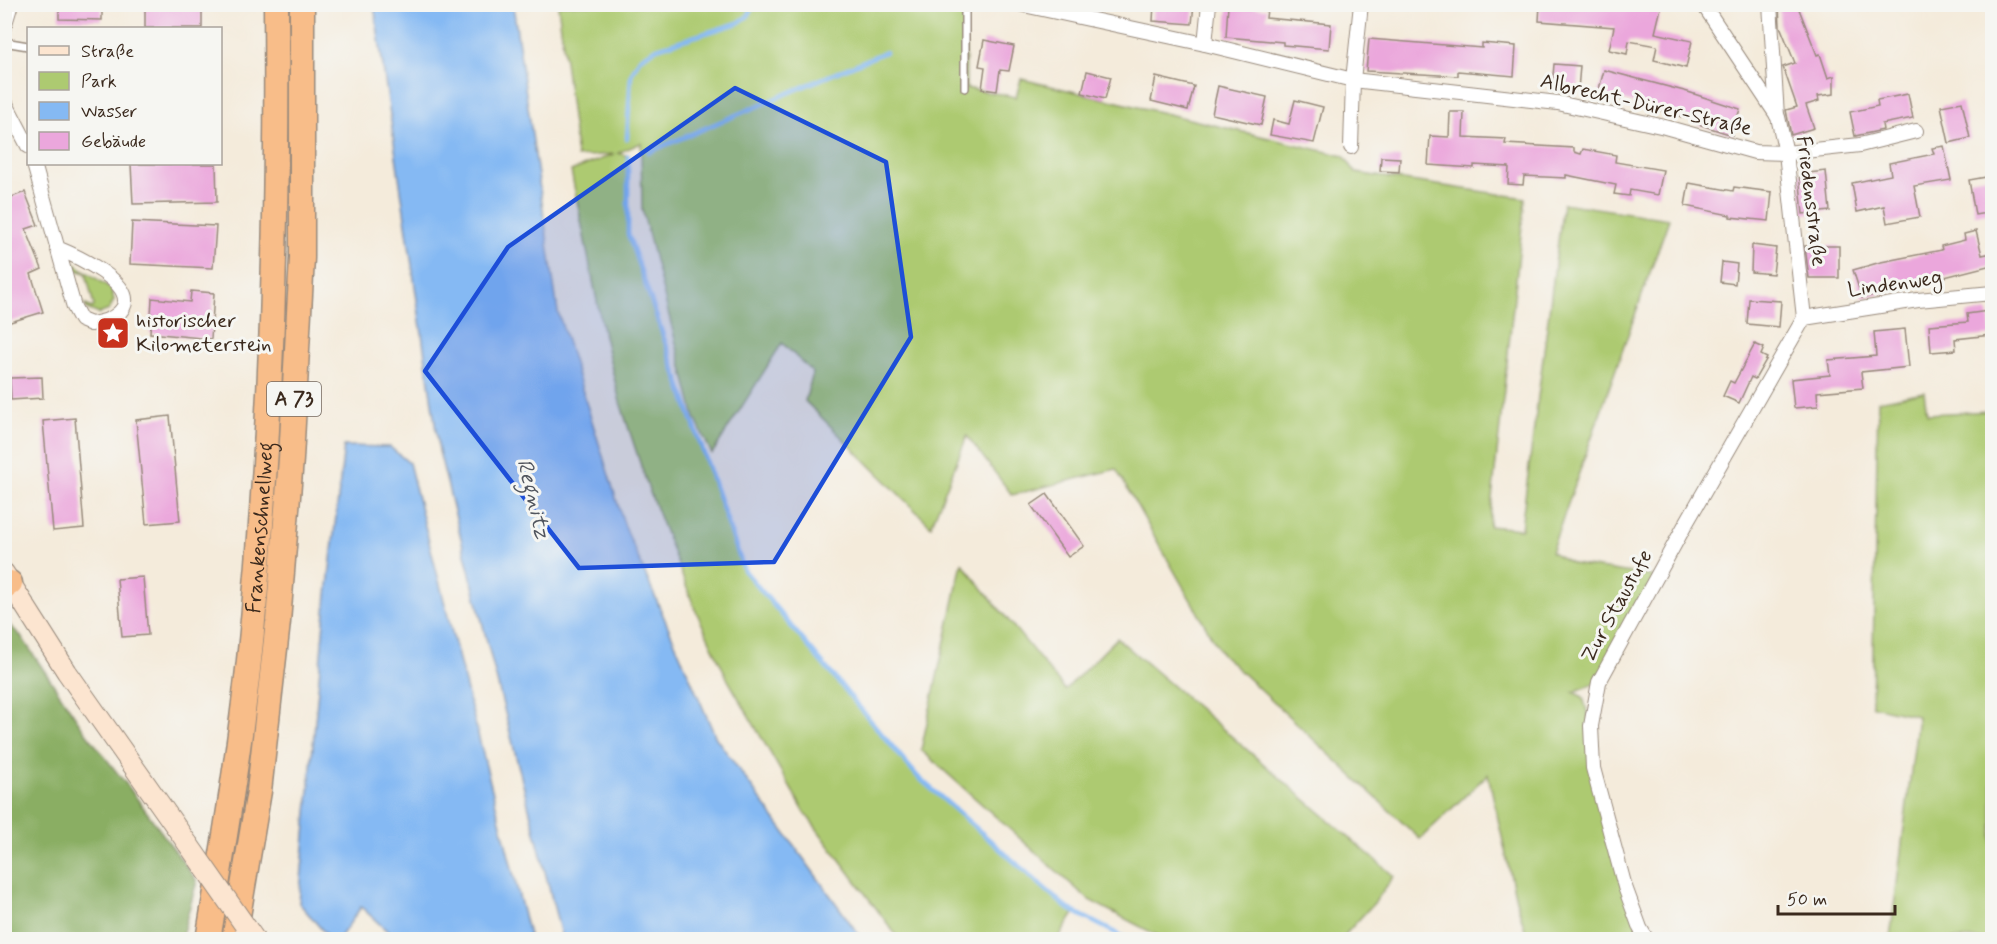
<svg xmlns="http://www.w3.org/2000/svg" width="1997" height="944" viewBox="0 0 1997 944" font-family="Mynerve,sans-serif">
<style>
.green{fill:#adca71;stroke:#747a48;stroke-width:1.5}
.forest{fill:#8aae63;stroke:#626c40;stroke-width:1.5}
.water{fill:#85b9f3;stroke:#607288;stroke-width:1.5}
.lines{fill:none;stroke-linecap:round;stroke-linejoin:round}
.stream{stroke:#85b9f3;stroke-width:4.5}
.building{fill:#eba7dc}
.service-casing{stroke:#988a7c;stroke-width:10}
.minor-casing{stroke:#988a7c;stroke-width:16}
.secondary-casing{stroke:#988a7c;stroke-width:22}
.motorway-casing{stroke:#988a7c;stroke-width:27}
.service{stroke:#fff;stroke-width:7}
.minor{stroke:#fff;stroke-width:14}
.secondary{stroke:#fce5d0;stroke-width:20}
.motorway{stroke:#f8bd89;stroke-width:24}
.secondary-bridge-casing{stroke:#988a7c;stroke-width:22;stroke-linecap:butt}
.secondary-bridge{stroke:#fce5d0;stroke-width:20}
.marked{fill:#1d4ed8;fill-opacity:0.2;stroke:#1d4ed8;stroke-width:4.5;stroke-linejoin:round}
.labels{text-anchor:middle;dominant-baseline:central;stroke-width:6;stroke-linejoin:round;paint-order:stroke}
.shield{fill:#f6f6f2;stroke:#73675e;stroke-width:1.5}
.shield-label{font-size:20px;font-weight:bold;fill:#3b2a1e}
.street-label{font-size:21px;fill:#3b2a1e;stroke:#f6f6f2}
.poi-label{font-size:21px;fill:#3b2a1e;stroke:#f6f6f2;text-anchor:start}
.water-label{font-size:22px;font-style:italic;fill:#51555e;stroke:#f6f6f2}
</style>
<rect width="100%" height="100%" fill="#f6f6f2"/>
<filter id="ink" filterUnits="userSpaceOnUse"><feTurbulence type="fractalNoise" baseFrequency=".0167" numOctaves="2"/><feDisplacementMap in="SourceGraphic" scale="12" xChannelSelector="R" yChannelSelector="G"/><feConvolveMatrix kernelMatrix="1 2 1 2 8 2 1 2 1" color-interpolation-filters="sRGB"/></filter>
<filter id="wash" filterUnits="userSpaceOnUse"><feTurbulence type="fractalNoise" baseFrequency=".008" numOctaves="4" result="noise"/><feDisplacementMap in="SourceGraphic" scale="24" xChannelSelector="R" yChannelSelector="G"/><feGaussianBlur stdDeviation="1.35" result="paint"/><feColorMatrix in="noise" values="0 0 0 0 0 0 0 0 0 0 0 0 0 0 0 0 0 1.4 0 .05"/><feComposite in="paint" operator="in"/></filter>
<g filter="url(#wash)">
<rect width="100%" height="100%" fill="#f4ebdb"/>
<g class="green">
<path d="M558,5H965L966,88L1016,97L1021,79L1344,156L1356,173L1525,198L1489,526L1521,529L1563,203L1669,219L1551,552L1573,564L1657,577L1599,682L1573,692L1583,697L1591,726L1593,768L1640,928L1629,939H1528L1516,900L1488,774L1420,839L1221,653L1116,469L1012,495L967,436L931,526L805,401L813,373L782,343L712,454L695,418L642,209L641,143L618,153L628,156V234L744,570L918,777L1067,908L1075,912L1058,939H899L805,813L728,680L695,609L649,490L620,402L604,336L571,171L614,154L577,157Z"/>
<path d="M75,264L106,285L111,289L114,300L109,310L99,314L87,309L84,304L92,308L94,306L86,273L74,269Z"/>
<path d="M1924,392L1927,414L1992,411V939H1890L1918,716L1872,706L1878,401Z"/>
<path d="M962,563L1065,690L1117,638L1394,876L1375,902L1341,939H1164L1089,900L921,750Z"/>
</g>
<path class="forest" d="M5,621L21,636L84,730L130,789L197,881L181,939H5Z"/>
<g class="water">
<path d="M374,5H513L558,312L625,527L716,738L862,939H562L439,451Z"/>
<path d="M344,446L390,447L409,463L530,939H396L361,907L339,939H330L299,903L324,621Z"/>
</g>
<g class="lines">
<g class="stream">
<path d="M627,139L631,75L640,58L657,48L738,23L748,16L755,4"/>
<path d="M649,152L885,52"/>
<path d="M628,156V234L744,570L918,777L1067,908L1129,940"/>
</g>
</g>
<g id="blocks">
<g class="building">
<path d="M59,4H102V20L59,19Z"/>
<rect x="145" y="4" width="57" height="24"/>
<path d="M1154,4H1194L1192,24L1153,21Z"/>
<path d="M1540,4L1629,7V4H1662L1655,33L1692,41L1686,68L1654,60L1657,46L1629,41L1627,54L1609,50L1614,27L1539,21Z"/>
<path d="M1779,4H1797L1817,55L1820,54L1828,78L1834,76V94L1818,96L1819,101L1806,105L1814,128L1791,135L1786,110L1797,107L1783,67L1795,63L1780,26Z"/>
<path d="M1228,5L1267,9L1266,18L1331,24L1329,49L1283,45V42L1226,37Z"/>
<path d="M1369,39L1482,48V43L1516,46L1514,76L1458,71V76L1366,71Z"/>
<path d="M984,40L1014,46L1009,71L1000,70L997,91L982,89L985,67L979,66Z"/>
<path d="M1554,64L1580,66L1578,90L1552,88Z"/>
<path d="M1604,70L1688,92L1740,109L1732,135L1695,123L1696,121L1598,93Z"/>
<path d="M1087,71L1111,77L1105,99L1082,93Z"/>
<path d="M1156,77L1194,86L1188,110L1151,101Z"/>
<path d="M1218,86L1267,97L1261,125L1212,114Z"/>
<path d="M1908,94L1913,118L1882,124L1883,130L1855,136L1850,112L1878,106L1877,100Z"/>
<path d="M1295,100L1323,107L1314,143L1270,135L1273,120L1289,124Z"/>
<path d="M1962,102L1970,138L1949,143L1941,106Z"/>
<path d="M1450,112H1464L1463,137L1506,139L1505,144L1574,148V152L1581,154L1583,149L1616,155L1615,162L1663,170L1658,195L1630,190L1629,196L1614,194L1616,185L1566,175V178L1524,176L1523,185L1508,184L1509,167L1474,165V168L1428,165L1430,136L1449,137Z"/>
<path d="M1944,146L1951,180L1914,186L1920,217L1887,223L1884,206L1857,212L1852,183L1891,175L1889,163L1934,154L1932,148Z"/>
<path d="M1381,157L1400,158L1399,172L1380,171Z"/>
<path d="M131,164H216L217,202L133,204Z"/>
<path d="M1826,171L1830,211L1803,214L1799,174Z"/>
<path d="M1992,176V212L1975,215L1969,180Z"/>
<path d="M1689,183L1733,191L1734,187L1772,192L1769,221L1730,217V215L1685,206Z"/>
<path d="M25,192L38,225L26,229L42,269L31,274L43,312L4,324V200Z"/>
<path d="M132,222L216,226L213,268L130,264Z"/>
<path d="M1976,231L1982,255L1992,253V265L1862,298L1853,270L1881,262L1942,250L1941,246L1965,240L1964,234Z"/>
<path d="M1752,245L1776,248L1773,274L1751,272Z"/>
<path d="M1805,246H1839V278H1809Z"/>
<path d="M1722,262L1737,264L1735,284L1720,282Z"/>
<path d="M191,291L214,293L211,339L150,333L152,298L190,302Z"/>
<path d="M1749,299L1781,301L1779,327L1747,324Z"/>
<path d="M1988,311L1991,335L1955,339L1956,350L1931,352L1929,325L1968,322L1967,314Z"/>
<path d="M1905,329L1909,367L1861,372L1863,388L1817,392L1818,406L1794,408L1791,379L1830,375L1828,360L1876,356L1874,332Z"/>
<path d="M1755,344L1764,348L1761,355L1767,358L1755,379L1751,377L1739,403L1723,396L1730,381L1734,383Z"/>
<path d="M42,377L43,398L11,400L10,378Z"/>
<path d="M170,416L180,521L146,524L136,420Z"/>
<path d="M75,418L84,528L53,531L43,421Z"/>
<path d="M1047,494L1084,546L1068,557L1031,505Z"/>
<path d="M143,577L148,635L122,637L117,579Z"/>
</g>
</g>
</g>
<g filter="url(#ink)">
<use href="#blocks" fill-opacity="0" stroke="#988a7c" stroke-width="1.5"/>
<g class="lines">
<defs>
<g id="service">
<path d="M965,4V88"/>
<path d="M4,42L28,46"/>
</g>
<g id="minor">
<path d="M1019,4L1205,44L1353,80L1558,103L1665,127L1755,152L1786,153L1860,145L1916,131"/>
<path d="M1703,4L1778,117L1786,153L1804,318"/>
<path d="M1770,4L1777,116"/>
<path d="M4,27L11,4"/>
<path d="M1205,44L1209,4"/>
<path d="M4,100L28,146"/>
<path d="M1351,147L1353,80L1361,4"/>
<path d="M34,164L74,307L81,320L91,324C103,322 116,319 123,308C137,283 74,255 57,248"/>
<path d="M1804,318L1918,300L1992,293"/>
<path d="M1647,940L1640,928L1625,887L1593,768L1591,726L1599,682L1684,527L1804,318"/>
</g>
<path id="secondary" d="M4,573L67,672L188,844"/>
<g id="motorway">
<path d="M4,587L10,583"/>
<path id="s1" d="M208,940C225,837 242,735 252,631C272,423 278,214 276,4"/>
<path d="M234,940L259,791L278,622L291,459L302,258V4"/>
</g>
</defs>
<use href="#service" class="service-casing"/>
<use href="#minor" class="minor-casing"/>
<use href="#secondary" class="secondary-casing"/>
<use href="#motorway" class="motorway-casing"/>
<use href="#service" class="service"/>
<use href="#minor" class="minor"/>
<use href="#secondary" class="secondary"/>
<use href="#motorway" class="motorway"/>
<defs>
<path id="secondary-bridge" d="M188,844L255,940"/>
</defs>
<use href="#secondary-bridge" class="secondary-bridge-casing"/>
<use href="#secondary-bridge" class="secondary-bridge"/>
</g>
</g>
<path class="marked" d="M735,88L886,162L911,337L774,562L579,568L425,371L508,247Z"/>
<defs>
<symbol id="sight-square" viewBox="-11 -11 22 22"><rect x="-9" y="-9" width="18" height="18" rx="4" fill="#c8321e" stroke="#f6f6f2"/><path d="M0-6L1.8-2.2L6-1.7L2.9 1.2L3.7 5.4L0 3.3L-3.7 5.4L-2.9 1.2L-6-1.7L-1.8-2.2Z" fill="#fff"/></symbol>
</defs>
<g fill-rule="evenodd">
<use href="#sight-square" x="94" y="314" width="38" height="38"/>
</g>
<g class="labels">
<rect class="shield" x="267" y="382" width="54" height="34" rx="4.5"/>
<g class="shield-label">
<text x="294" y="399">A 73</text>
</g>
<g class="street-label">
<text transform="translate(1646 105) rotate(13)">Albrecht-Dürer-Straße</text>
<text transform="translate(1811 201) rotate(83)">Friedensstraße</text>
<text transform="translate(1895 284) rotate(-8)">Lindenweg</text>
<text stroke="none"><textPath href="#s1" startOffset="416">Frankenschnellweg</textPath></text>
<text transform="translate(1617 606) rotate(-61)">Zur Staustufe</text>
</g>
<g class="poi-label">
<text x="136" y="321">historischer<tspan x="136" dy="24">Kilometerstein</tspan></text>
</g>
<g class="water-label">
<text transform="translate(533 499) rotate(76)">Regnitz</text>
</g>
</g>
<rect width="1997" height="944" fill="none" stroke="#f6f6f2" stroke-width="24"/>
<rect x="27" y="27" width="195" height="138" fill="#f6f6f2" stroke="#aba49d" stroke-width="1.5"/>
<rect x="39" y="46" width="30" height="9" fill="#fce5d0" stroke="#aba49d" stroke-width="1.5"/>
<text x="81" y="57" font-size="18" fill="#3b2a1e">Straße</text>
<rect x="39" y="72" width="30" height="18" fill="#adca71" stroke="#aba49d" stroke-width="1.5"/>
<text x="81" y="87" font-size="18" fill="#3b2a1e">Park</text>
<rect x="39" y="102" width="30" height="18" fill="#85b9f3" stroke="#aba49d" stroke-width="1.5"/>
<text x="81" y="117" font-size="18" fill="#3b2a1e">Wasser</text>
<rect x="39" y="132" width="30" height="18" fill="#eba7dc" stroke="#aba49d" stroke-width="1.5"/>
<text x="81" y="147" font-size="18" fill="#3b2a1e">Gebäude</text>
<path d="M1778 905v9h117v-9" fill="none" stroke="#3b2a1e" stroke-width="3"/>
<text x="1787" y="905" font-size="18" fill="#3b2a1e" stroke="#f6f6f2" stroke-width="4.5" paint-order="stroke">50 m</text>
</svg>
